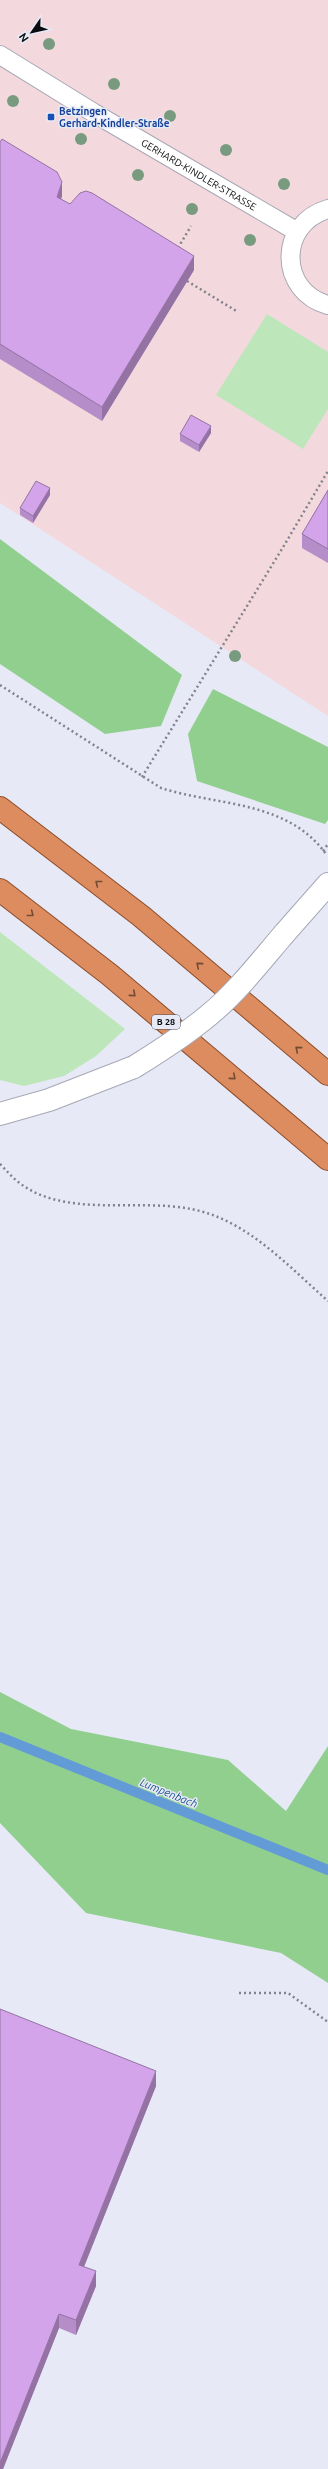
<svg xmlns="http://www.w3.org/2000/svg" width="328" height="2469" font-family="Ubuntu,sans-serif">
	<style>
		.commercial { fill: #f3d9dd }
		.green { fill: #bde6ba }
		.forest { fill: #91cf8f }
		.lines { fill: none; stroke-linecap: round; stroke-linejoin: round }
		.stream { stroke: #639bd7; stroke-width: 10 }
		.service-casing { stroke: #a6a8b4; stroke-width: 20 }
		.minor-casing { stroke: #a6a8b4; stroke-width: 24 }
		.trunk-casing { stroke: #8d4c29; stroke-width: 24 }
		.path { stroke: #81838c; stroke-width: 2.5; stroke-dasharray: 2 3; stroke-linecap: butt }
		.service { stroke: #fff; stroke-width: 18 }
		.minor { stroke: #fff; stroke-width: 22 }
		.trunk { stroke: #dc8c5f; stroke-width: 22 }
		.minor-bridge-casing { stroke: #a6a8b4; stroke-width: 24; stroke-linecap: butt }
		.minor-bridge { stroke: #fff; stroke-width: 22 }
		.tree { fill: #789b80 }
		.wall { fill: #b58dc9 }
		.shaded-wall { fill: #9473a4 }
		.building { fill: #d3a4ea; stroke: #9473a4 }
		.oneway { stroke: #734c37 }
		.transit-dot { fill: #1a4fb4; stroke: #e7eaf6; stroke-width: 1.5 }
		.labels { text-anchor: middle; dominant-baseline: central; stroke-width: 3; stroke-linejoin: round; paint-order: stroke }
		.shield { fill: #e7eaf6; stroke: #4c4e54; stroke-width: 1 }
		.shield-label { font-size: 9px; font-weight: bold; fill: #0a0b0f }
		.transit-label { font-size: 10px; font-weight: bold; fill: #164399; stroke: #e7eaf6; text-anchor: start }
		.street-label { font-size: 10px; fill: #0a0b0f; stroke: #e7eaf6 }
		.water-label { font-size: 11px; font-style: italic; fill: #1c558e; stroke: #e7eaf6 }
	</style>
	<rect width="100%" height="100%" fill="#e7eaf6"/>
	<path class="commercial" d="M0 0H328V716L0 503Z"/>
	<g class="green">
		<path d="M267 314 328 352V409L303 449 216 395Z"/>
		<path d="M0 932 125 1029 96 1056 64 1076 24 1086 0 1080Z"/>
	</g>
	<g class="forest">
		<path d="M0 539 182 675 161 726 105 734 0 664Z"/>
		<path d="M213 689 328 747V820L325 824 197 781 188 734Z"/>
		<path d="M0 1692 71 1729 228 1760 286 1811 328 1746V1983L281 1953 86 1913 0 1823Z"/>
	</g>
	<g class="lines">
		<path class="stream" d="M0 1737 328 1870"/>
		<g class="service-casing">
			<g id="service">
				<path id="s1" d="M0 55 94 113 296 231"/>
				<path d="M328 209C277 224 279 292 328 305"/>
			</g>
		</g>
		<g class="minor-casing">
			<g id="minor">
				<path d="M284 934 328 884"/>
				<path d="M0 1114 49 1100 134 1067"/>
			</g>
		</g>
		<g class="trunk-casing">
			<g id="trunk">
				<path d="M0 808 141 916 328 1074"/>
				<path d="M0 890 110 975 328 1159"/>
			</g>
		</g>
		<g class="path">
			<path d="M178 248 191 226"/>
			<path d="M187 281 238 312"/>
			<path d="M0 685 161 788C217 806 287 800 326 854"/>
			<path d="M142 777 282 549 328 471"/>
			<path d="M323 851 328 844"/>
			<path d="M0 1164C6 1170 11 1176 17 1181 63 1219 137 1198 191 1209 246 1219 288 1266 328 1301"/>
			<path d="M239 1993H288L328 2022"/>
		</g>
		<use href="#service" class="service"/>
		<use href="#minor" class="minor"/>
		<use href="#trunk" class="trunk"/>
		<g class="minor-bridge-casing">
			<path id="minor-bridge" d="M134 1067C160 1051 185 1035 209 1015 237 992 260 962 284 934"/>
		</g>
		<use href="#minor-bridge" class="minor-bridge"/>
	</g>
	<g class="tree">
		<circle cx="49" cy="44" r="6"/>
		<circle cx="114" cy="84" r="6"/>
		<circle cx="13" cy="101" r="6"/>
		<circle cx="170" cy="116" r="6"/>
		<circle cx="81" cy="139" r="6"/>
		<circle cx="226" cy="150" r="6"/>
		<circle cx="138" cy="175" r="6"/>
		<circle cx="284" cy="184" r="6"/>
		<circle cx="192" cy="209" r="6"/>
		<circle cx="250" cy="240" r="6"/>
		<circle cx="235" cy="656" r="6"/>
	</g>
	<g class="wall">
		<path d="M0 142 62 196 61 199 194 270 102 421 0 359Z"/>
		<path d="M211 433 199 452 180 441V434Z"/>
		<path d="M328 490V563L302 548V534Z"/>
		<path d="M50 495 33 523 20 515V508Z"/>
		<path d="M0 2009 156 2086 84 2267 96 2286 76 2335 59 2328 3 2469H0Z"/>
	</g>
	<g class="shaded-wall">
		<path d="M62 182V196L57 212V197Z"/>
		<path d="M194 256V270L102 421V407Z"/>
		<path d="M211 426V433L199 452V445Z"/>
		<path d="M50 488V495L33 523V516Z"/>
		<path d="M156 2071V2086L79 2279V2265Z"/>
		<path d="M96 2271V2286L76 2335V2320Z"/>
		<path d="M59 2314V2328L3 2469H0V2463Z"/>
	</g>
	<g class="building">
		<path d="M2 139 57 172 62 182 57 197 70 204 80 193 86 191 92 193 194 256 102 407 0 344V142Z"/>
		<path d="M191 415 211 426 199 445 180 434Z"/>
		<path d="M36 481 50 488 33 516 20 508Z"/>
		<path d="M328 490V549L302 534Z"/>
		<path d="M0 2009 156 2071 79 2265 96 2271 76 2320 59 2314 0 2463Z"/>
	</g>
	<defs><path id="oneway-chevron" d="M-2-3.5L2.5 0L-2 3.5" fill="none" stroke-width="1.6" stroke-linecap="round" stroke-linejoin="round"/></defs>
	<g class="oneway">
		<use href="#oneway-chevron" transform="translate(98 883) rotate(-142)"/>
		<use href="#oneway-chevron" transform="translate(31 914) rotate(38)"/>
		<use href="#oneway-chevron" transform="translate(199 965) rotate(-140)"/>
		<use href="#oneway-chevron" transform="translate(133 994) rotate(40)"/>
		<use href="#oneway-chevron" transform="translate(298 1049) rotate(-140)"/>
		<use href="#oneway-chevron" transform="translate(233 1077) rotate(41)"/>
	</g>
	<rect class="transit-dot" x="47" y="113" width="8" height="8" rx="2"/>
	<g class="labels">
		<rect class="shield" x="152" y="1015" width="28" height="14" rx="3"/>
		<g class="shield-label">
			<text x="166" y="1022">B 28</text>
		</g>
		<g class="transit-label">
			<text x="59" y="111">Betzingen<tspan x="59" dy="12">Gerhard-Kindler-Straße</tspan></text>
		</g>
		<g class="street-label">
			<text stroke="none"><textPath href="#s1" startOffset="232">GERHARD-KINDLER-STRASSE</textPath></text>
		</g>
		<g class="water-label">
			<text transform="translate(169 1793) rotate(22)">Lumpenbach</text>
		</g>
	</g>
	<g transform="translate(32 32) rotate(236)" stroke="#e7eaf6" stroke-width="3" paint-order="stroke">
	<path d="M0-3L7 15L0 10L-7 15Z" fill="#0a0b0f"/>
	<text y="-6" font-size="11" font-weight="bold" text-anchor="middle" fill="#0a0b0f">N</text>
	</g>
</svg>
